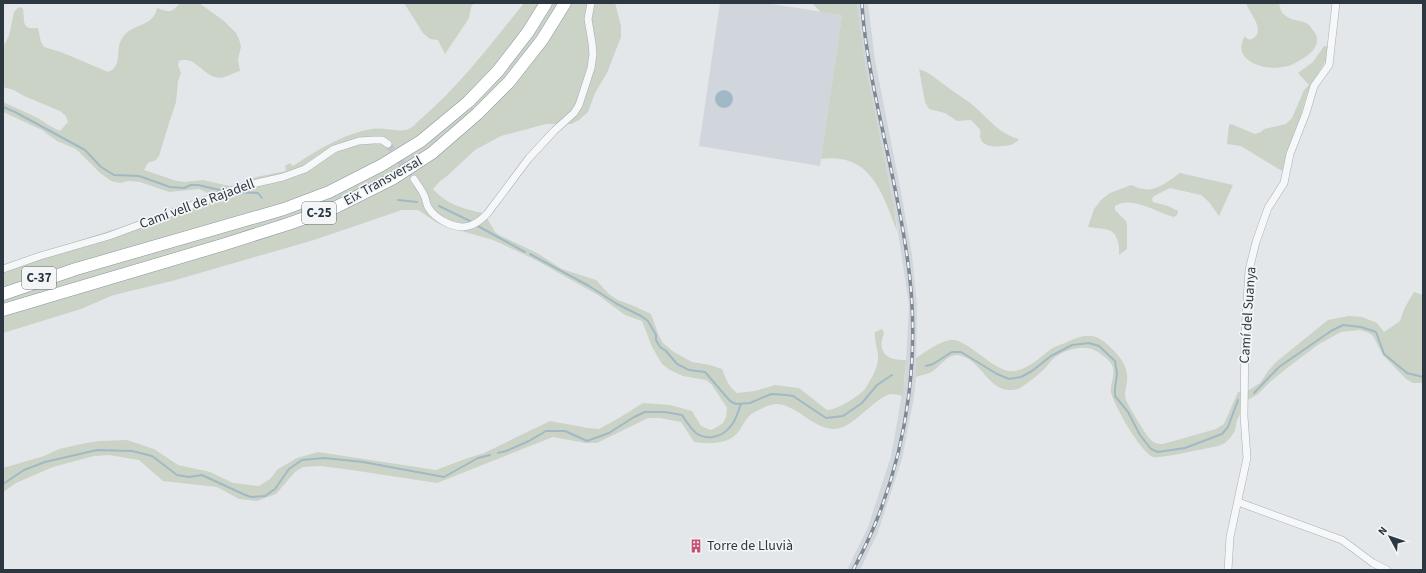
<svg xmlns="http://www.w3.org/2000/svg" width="1426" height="573" font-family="'Source Sans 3',sans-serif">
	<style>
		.built { fill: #d1d6dc }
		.green { fill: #cad3c5 }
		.water { fill: #a1b9c7 }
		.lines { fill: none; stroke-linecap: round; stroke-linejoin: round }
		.stream { stroke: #a1b9c7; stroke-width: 2 }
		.minor-tunnel { stroke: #bec4c8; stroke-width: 7; stroke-dasharray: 7 3.5; stroke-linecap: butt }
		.minor-casing { stroke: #a8afb4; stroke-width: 8 }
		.motorway-casing { stroke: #8b96a0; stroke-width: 13 }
		.minor { stroke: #f5f7f9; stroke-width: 7 }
		.motorway { stroke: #fff; stroke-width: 12 }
		.rail-casing { stroke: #7e8892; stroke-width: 3.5 }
		.rail { stroke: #f3f5f7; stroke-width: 2; stroke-dasharray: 6; stroke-linecap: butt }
		.labels { text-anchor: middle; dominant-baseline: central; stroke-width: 3.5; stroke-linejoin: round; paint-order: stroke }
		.shield { fill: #f3f5f7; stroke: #687078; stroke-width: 1 }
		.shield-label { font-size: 13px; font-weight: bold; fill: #2c3741 }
		.street-label { font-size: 14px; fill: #2c3741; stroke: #f3f5f7 }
		.poi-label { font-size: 14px; fill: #2c3741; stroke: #f3f5f7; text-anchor: start }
	</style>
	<rect width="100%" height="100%" fill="#e3e7ea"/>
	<g class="built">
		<path d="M720 3H765L842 15 820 166 699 146Z"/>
		<path d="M857 3H868L875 60 903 203 912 255 917 305 916 377 914 397 902 459 878 532 860 570H847L868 527 891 456 905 378 909 305 894 206 865 63Z"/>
	</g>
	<g class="green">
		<path d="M180 3H199L224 21 236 33 239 39 241 47 238 59 240 71C232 73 223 80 215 77 202 74 194 55 179 61L178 65 181 73 178 81 176 102 170 120 159 156 156 160 148 163 144 170 177 181 185 182 203 180 234 187 256 177 286 171 285 166 290 163 293 166C318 150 342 134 372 129 382 127 398 132 406 130 412 129 418 121 423 117 461 84 492 43 524 3H615L621 26V37L607 73 595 93 588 112 579 120 571 124H546L501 136 475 150 447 176 439 182 433 189C446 204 465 210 484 213L495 232 499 235 537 253 562 269 596 280 609 294 618 300 634 306 651 314 659 336 663 343 674 352 692 362 710 365 722 369C726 379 728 386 737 393L755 391 775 385 799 388 827 410C837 410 859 396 865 389 870 381 877 369 878 360 879 351 874 342 875 332L882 329 884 333C876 353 888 361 906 360L903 396C899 395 895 394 891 394 878 396 859 420 843 427 818 437 799 404 776 404 772 404 768 406 765 407 759 410 753 412 749 416 745 420 742 427 739 431 729 445 710 444 694 442L681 422 660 418H648L597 443H585L553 437 437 483 345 469 320 466 303 467 295 472 276 494 257 501 239 499 217 487 163 481 139 460 109 455 94 456 53 467 16 483 3 492V468L44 456 59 449 81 444 99 441 127 440 154 449 178 465 210 472 233 483 259 486 270 479 278 469 297 458 318 452 436 470 465 459 484 453 550 421 588 428 599 429 619 418 643 403 670 405 692 411 701 426 711 430 717 427 723 423 726 417 727 408 712 385 706 380 683 376 670 370 662 364 652 347 642 321 625 315 598 295 532 258 493 240 458 230 436 222 418 210H402L314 240 172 281 126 292 111 296 81 309 3 333V265L134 223 210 195 204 191 199 189 169 192 140 182 129 181 120 183 111 181 99 172 76 149 57 141 42 130 3 112V102L38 118 50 126 60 131 68 122 66 116 60 111 24 96 14 90 3 87V47L9 36 14 12 18 8 21 7 23 9C25 22 21 30 38 28L41 42 44 47 61 52 108 72C124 66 114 48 123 37 134 22 153 28 157 8 169 12 171 14 180 3Z"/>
		<path d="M404 3H474L471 7 469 18 445 54 438 40 430 39 423 33Z"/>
		<path d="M812 3H857L865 63 894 206 897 231C882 193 871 152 821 159L842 15 821 12Z"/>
		<path d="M1246 3H1279C1280 8 1281 13 1286 16 1294 23 1306 18 1312 29 1315 32 1317 36 1317 40 1317 48 1311 53 1305 57 1298 62 1291 66 1283 67 1264 71 1230 60 1245 36L1247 39C1251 40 1253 39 1256 36 1263 26 1249 13 1246 3Z"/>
		<path d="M1324 46H1329L1326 60 1307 94 1298 125 1282 171 1241 146 1227 144 1229 125 1231 124 1255 134 1261 132 1264 129 1286 124 1292 118 1304 90 1309 85 1298 73 1313 62Z"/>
		<path d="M919 69C931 73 940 82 950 89 958 95 967 100 975 107 988 119 1001 135 1019 139 1014 145 1010 145 1002 146 993 147 983 147 980 137 980 135 981 132 980 130 978 127 974 123 971 120L957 121 945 113 929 109 925 102Z"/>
		<path d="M1180 173 1233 185 1219 216 1209 202 1201 195 1170 188 1154 196 1152 199 1153 202 1168 206 1178 211 1177 215 1174 217C1158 213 1131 195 1115 206V210L1126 221 1127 224V249L1119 255C1120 248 1118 235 1111 231 1104 228 1095 228 1088 227L1094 209 1101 200 1110 193 1131 185C1135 186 1139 189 1143 189 1156 192 1170 180 1180 173Z"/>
		<path d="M1414 292 1423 295V383H1413L1406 379 1383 355 1373 336 1369 333 1360 330 1341 332 1319 344 1287 368 1270 382 1258 394 1248 400 1237 420 1235 431 1230 438 1225 443 1218 446C1207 448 1160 459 1153 457 1141 453 1113 404 1111 392 1110 384 1115 376 1113 368 1112 361 1100 353 1094 350 1082 344 1061 351 1052 360 1050 362 1048 365 1046 367 1042 372 1023 387 1018 389 989 397 983 359 958 355 948 354 940 366 933 371 929 374 921 375 916 377V358C925 352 940 341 951 340 968 338 996 375 1015 371 1030 368 1039 358 1051 349 1056 346 1060 345 1065 343 1083 335 1093 331 1109 346 1120 356 1129 367 1127 382 1126 388 1124 394 1126 400 1128 405 1146 435 1150 439 1154 443 1157 444 1163 444L1216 429 1224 424 1238 392 1249 390 1260 383 1268 371 1276 362 1328 320 1349 316 1362 317 1377 323 1384 332 1400 321 1404 309Z"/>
	</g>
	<circle class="water" cx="724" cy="99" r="9"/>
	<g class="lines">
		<g class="stream">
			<path d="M3 107 15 112 85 150 101 167 114 175 139 176 170 187 184 188 191 185H198L224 191"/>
			<path d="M236 192 258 193 262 198"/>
			<path d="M398 200 417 202"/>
			<path d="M439 206 472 222"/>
			<path d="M476 225 525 252"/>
			<path d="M530 254 589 286 617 304 641 316 648 321 656 335V340L660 347 666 351 677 364 689 370 705 372 730 401 736 404 750 403 771 394 786 395 793 396 826 418 843 416 862 403 877 385 892 375"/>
			<path d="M926 366 933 364 952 352H961L997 374 1009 379 1021 377 1032 371 1051 356 1072 345 1089 343 1099 346 1115 361 1117 374 1115 388V396L1128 412 1140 435 1151 449 1158 452 1185 448 1222 434 1228 427 1238 400"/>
			<path d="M1254 393 1279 367 1331 331 1343 325 1361 327 1376 332 1384 354 1407 373 1423 377"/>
			<path d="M498 453 506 451 529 441 546 431H565L587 441 609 433 634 417 645 412H665L682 415C686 421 690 428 696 433 707 441 722 437 730 427 736 421 738 411 741 404"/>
			<path d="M3 484 24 470 45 462 97 450 132 451 152 456 177 475 189 477 202 475 243 494 251 497 265 496 275 489 289 469 302 460 324 458 363 462 444 477 478 458 490 455"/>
		</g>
		<path class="minor-tunnel" d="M388 144 414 179"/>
		<g class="minor-casing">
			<g id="minor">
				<path d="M414 179C417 184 421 189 424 195 426 199 426 203 428 207 435 219 455 230 469 226 476 224 482 219 487 214L529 158 554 131 574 113 579 105 591 68 593 54 592 43 588 19 591 3"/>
				<path d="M3 269 40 256 109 236 244 186 283 177 305 169 334 149 359 141 374 140H382L388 144"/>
				<path d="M1238 502 1342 540 1373 563 1387 570"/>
				<path d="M1228 570 1230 537 1247 458 1244 416 1245 332 1249 270 1256 242 1268 208 1284 183 1290 154 1306 113 1314 86 1329 65 1336 3"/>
			</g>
		</g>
		<g class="motorway-casing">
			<g id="motorway">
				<path d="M3 294 76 269 284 209 329 192 382 165 421 141 468 102 498 71 528 32 546 3"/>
				<path d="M3 310 222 245 288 224 336 207 392 179 432 153 477 114 509 82 542 40 565 3"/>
			</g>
		</g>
		<use href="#minor" class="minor"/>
		<use href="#motorway" class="motorway"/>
		<g class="rail-casing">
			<path id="rail" d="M853 570C860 557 867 543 873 529 909 444 921 348 907 256 899 198 884 141 873 84 868 57 863 30 862 3"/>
		</g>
		<use href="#rail" class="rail"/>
	</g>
	<defs>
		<g id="building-bare" transform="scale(1.08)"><path d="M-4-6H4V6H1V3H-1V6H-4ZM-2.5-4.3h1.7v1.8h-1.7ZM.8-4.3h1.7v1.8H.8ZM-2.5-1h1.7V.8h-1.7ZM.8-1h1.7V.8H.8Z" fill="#c55273" stroke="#f3f5f7" stroke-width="2.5" paint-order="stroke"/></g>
	</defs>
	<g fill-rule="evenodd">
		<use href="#building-bare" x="696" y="546"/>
	</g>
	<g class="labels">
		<g class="shield">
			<rect x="302" y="202" width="34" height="22" rx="3"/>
			<rect x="22" y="267" width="34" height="22" rx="3"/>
		</g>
		<g class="shield-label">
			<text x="319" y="213">C-25</text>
			<text x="39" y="278">C-37</text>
		</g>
		<g class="street-label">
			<text transform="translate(383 181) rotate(-29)">Eix Transversal</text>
			<text transform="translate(197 204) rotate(-20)">Camí vell de Rajadell</text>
			<text transform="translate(1248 315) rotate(-86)">Camí del Suanya</text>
		</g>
		<g class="poi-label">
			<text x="707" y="546">Torre de Lluvià</text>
		</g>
	</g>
	<rect width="1426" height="573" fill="none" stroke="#2c3741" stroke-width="8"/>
	<g transform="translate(1390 537) rotate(310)" stroke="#f3f5f7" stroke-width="3" paint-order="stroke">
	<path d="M0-3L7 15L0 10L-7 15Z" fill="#2c3741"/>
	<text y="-6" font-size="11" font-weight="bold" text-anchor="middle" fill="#2c3741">N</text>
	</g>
</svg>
